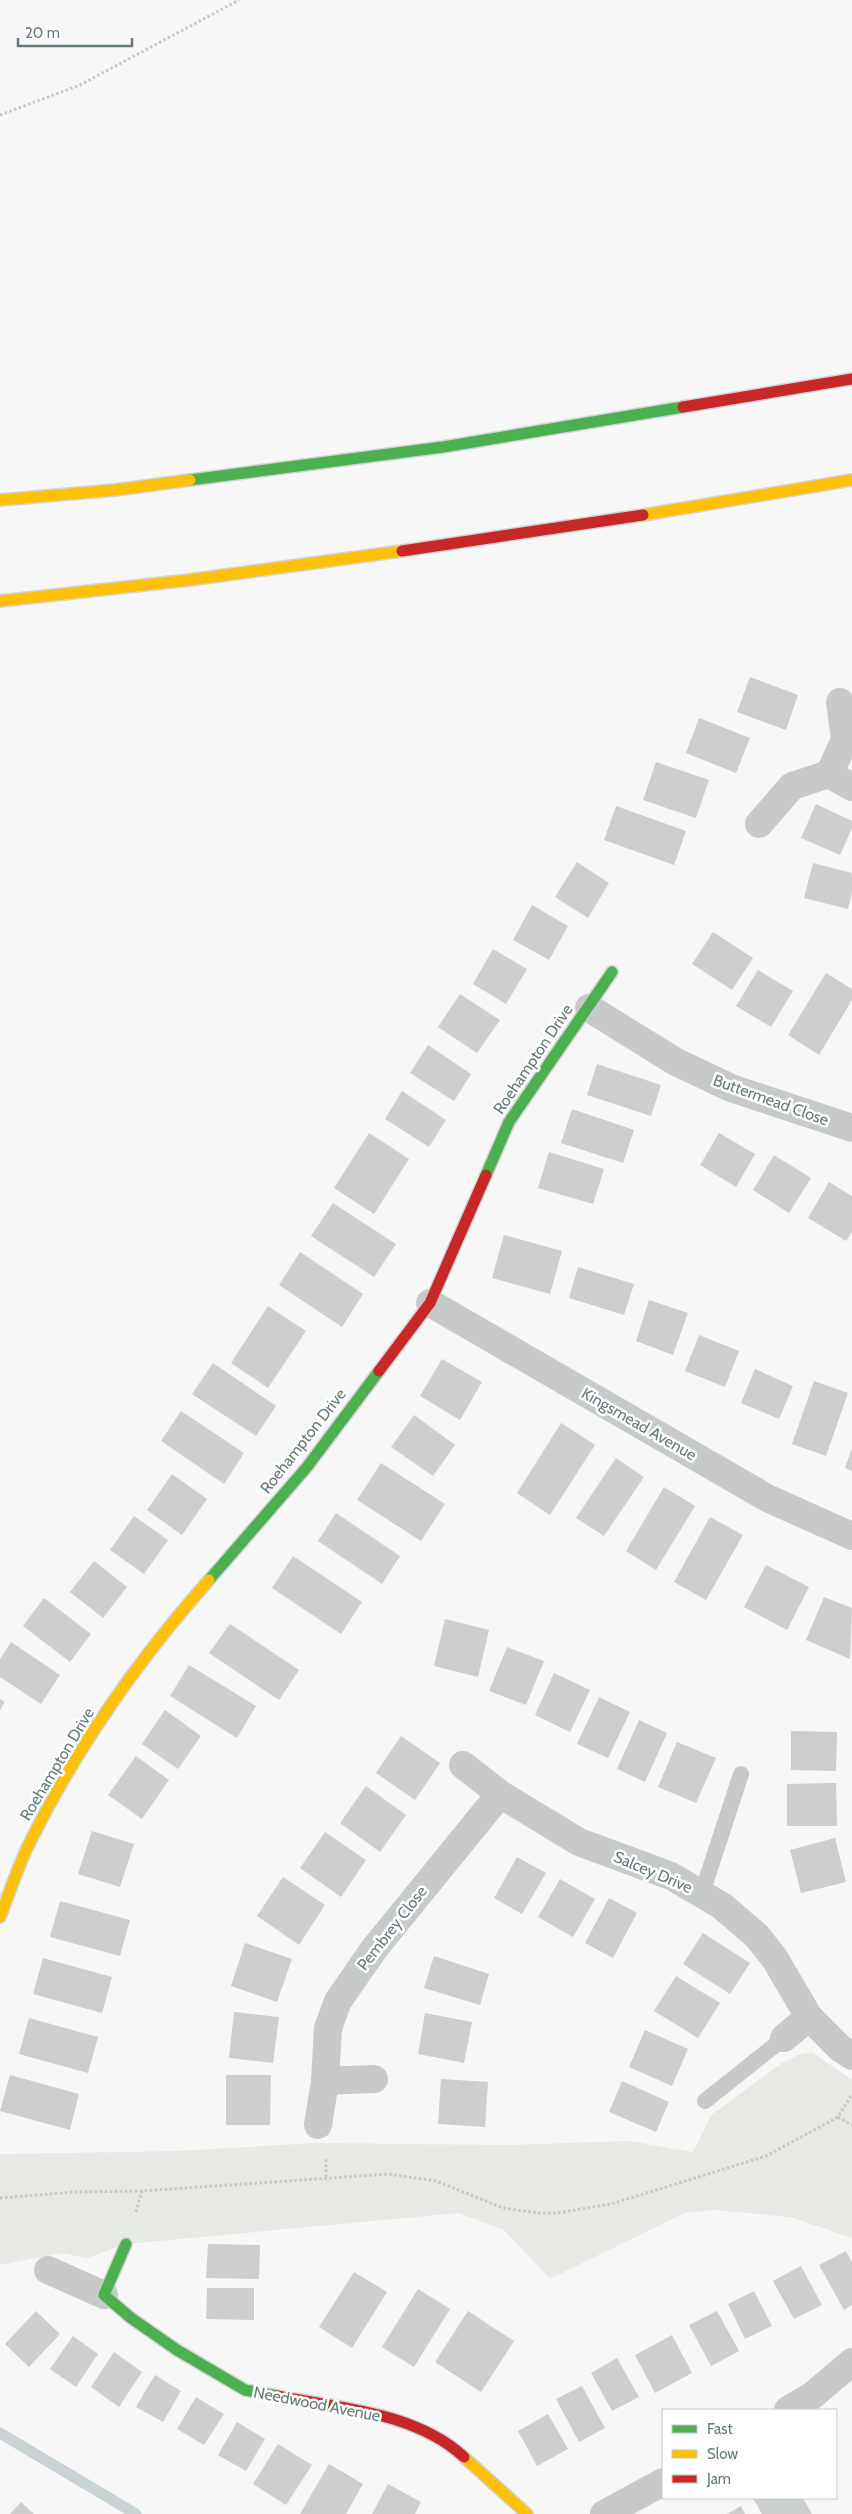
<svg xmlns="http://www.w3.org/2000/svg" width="852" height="2514" font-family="Cabin,sans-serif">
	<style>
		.green { fill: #e7e9e4 }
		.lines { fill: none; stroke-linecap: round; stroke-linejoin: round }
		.stream { stroke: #c9d3d3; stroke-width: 11 }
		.building { fill: #cccecf }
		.fast-casing { stroke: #d2d3d4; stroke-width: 14 }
		.slow-casing { stroke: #d2d3d4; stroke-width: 14 }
		.jam-casing { stroke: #d2d3d4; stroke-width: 14 }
		.path { stroke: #c6c7c8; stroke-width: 3; stroke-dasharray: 2.5 2.5; stroke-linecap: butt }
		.lane { stroke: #c8caca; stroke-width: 16 }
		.street { stroke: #c8caca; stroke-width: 28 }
		.fast { stroke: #4caf50; stroke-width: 11 }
		.slow { stroke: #ffc107; stroke-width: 11 }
		.jam { stroke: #c62828; stroke-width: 11 }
		.labels { text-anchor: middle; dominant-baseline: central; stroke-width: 5; stroke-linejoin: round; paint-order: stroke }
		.street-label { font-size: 16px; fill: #667a7e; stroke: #fff }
	</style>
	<rect width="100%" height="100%" fill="#f7f7f7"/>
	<path class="green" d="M812 2052 852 2080V2238L790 2217 714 2210 684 2213 550 2279 504 2230 459 2213 126 2244 87 2258 62 2253 0 2265V2154L180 2151 313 2143 513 2145 629 2141 693 2152 711 2115 782 2063 798 2055Z"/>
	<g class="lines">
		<path class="stream" d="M0 2433 136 2514"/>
	</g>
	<g class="building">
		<path d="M750 677 798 695 786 730 737 712Z"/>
		<path d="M699 718 750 738 736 773 686 753Z"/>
		<path d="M656 762 709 780 696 818 643 800Z"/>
		<path d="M816 804 852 821V828L840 855 801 838Z"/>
		<path d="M616 806 686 831 674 865 604 840Z"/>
		<path d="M577 862 609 883 588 918 555 897Z"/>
		<path d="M813 863 852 873V892L848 909 804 898Z"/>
		<path d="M532 905 568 926 549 960 513 940Z"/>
		<path d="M713 932 753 958 732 990 692 964Z"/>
		<path d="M493 949 527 969 506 1004 473 984Z"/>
		<path d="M758 970 793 991 771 1027 736 1006Z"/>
		<path d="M826 973 852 989V1000L819 1055 788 1035Z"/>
		<path d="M460 994 500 1020 477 1053 438 1027Z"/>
		<path d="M428 1045 471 1074 454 1101 410 1073Z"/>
		<path d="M597 1064 661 1085 651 1116 587 1095Z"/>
		<path d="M402 1091 446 1120 429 1147 385 1119Z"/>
		<path d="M572 1109 634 1130 623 1163 561 1143Z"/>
		<path d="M369 1133 409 1159 374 1214 334 1188Z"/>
		<path d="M719 1133 755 1154 736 1187 700 1165Z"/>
		<path d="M549 1152 604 1169 593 1204 538 1188Z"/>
		<path d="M774 1155 811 1178 789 1213 753 1190Z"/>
		<path d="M829 1182 852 1196V1232L846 1241 808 1218Z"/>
		<path d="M333 1203 396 1244 374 1277 311 1236Z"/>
		<path d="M504 1235 562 1251 550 1294 492 1278Z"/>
		<path d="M300 1252 363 1294 342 1327 279 1285Z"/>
		<path d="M578 1267 634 1284 624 1315 569 1298Z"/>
		<path d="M649 1300 688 1313 673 1355 636 1341Z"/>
		<path d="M268 1306 306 1331 268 1388 231 1363Z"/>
		<path d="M699 1335 739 1351 725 1387 685 1371Z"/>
		<path d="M442 1359 482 1382 460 1420 420 1396Z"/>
		<path d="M213 1363 276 1406 256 1436 192 1394Z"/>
		<path d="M755 1369 793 1386 779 1419 741 1403Z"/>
		<path d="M814 1381 848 1393 826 1456 792 1444Z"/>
		<path d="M181 1411 244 1453 224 1484 161 1441Z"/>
		<path d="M414 1415 455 1445 433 1476 391 1447Z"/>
		<path d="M561 1423 595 1445 550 1515 517 1493Z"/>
		<path d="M852 1448V1471L845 1468Z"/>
		<path d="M616 1458 644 1477 604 1536 576 1518Z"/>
		<path d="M381 1463 445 1504 421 1541 357 1500Z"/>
		<path d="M172 1474 207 1499 182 1535 147 1510Z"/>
		<path d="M664 1487 695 1506 656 1570 626 1551Z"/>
		<path d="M336 1513 400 1556 382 1584 318 1541Z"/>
		<path d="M134 1516 168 1540 144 1574 110 1550Z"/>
		<path d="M710 1517 743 1535 706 1600 674 1582Z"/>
		<path d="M293 1556 362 1602 341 1634 272 1588Z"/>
		<path d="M94 1561 127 1587 103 1618 70 1592Z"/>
		<path d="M766 1565 809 1587 787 1630 744 1607Z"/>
		<path d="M824 1597 852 1608 850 1659 806 1640Z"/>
		<path d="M44 1598 91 1634 70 1662 23 1626Z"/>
		<path d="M445 1619 489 1630 478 1677 434 1666Z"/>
		<path d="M230 1624 299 1670 279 1700 209 1653Z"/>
		<path d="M11 1642 60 1675 41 1704 0 1677V1659Z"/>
		<path d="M507 1647 544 1661 526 1705 489 1691Z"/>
		<path d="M189 1665 256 1706 237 1738 170 1696Z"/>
		<path d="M554 1673 590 1690 570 1732 535 1715Z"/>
		<path d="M599 1697 630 1712 608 1758 577 1744Z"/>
		<path d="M0 1699 5 1702 0 1710Z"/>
		<path d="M165 1710 201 1736 178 1769 142 1744Z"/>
		<path d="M639 1720 667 1733 645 1782 617 1769Z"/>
		<path d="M791 1731 837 1732 836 1771 791 1770Z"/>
		<path d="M401 1736 440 1763 415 1800 376 1773Z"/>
		<path d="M677 1742 716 1758 696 1803 658 1787Z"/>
		<path d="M136 1756 169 1780 142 1819 108 1795Z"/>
		<path d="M836 1783 837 1826H787V1784Z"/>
		<path d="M366 1786 406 1815 380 1852 340 1823Z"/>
		<path d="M92 1831 134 1844 120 1887 78 1874Z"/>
		<path d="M325 1832 366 1860 341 1897 300 1868Z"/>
		<path d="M835 1838 846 1882 801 1893 790 1850Z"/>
		<path d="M517 1857 546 1873 522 1914 494 1898Z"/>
		<path d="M283 1877 325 1905 299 1945 257 1916Z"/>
		<path d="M560 1879 595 1899 573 1937 538 1917Z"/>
		<path d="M609 1898 637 1913 613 1958 585 1943Z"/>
		<path d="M60 1901 130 1920 120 1956 50 1937Z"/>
		<path d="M703 1933 750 1963 730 1994 683 1964Z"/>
		<path d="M245 1943 292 1959 277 2002 231 1986Z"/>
		<path d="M434 1956 489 1974 480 2005 424 1988Z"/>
		<path d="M43 1958 112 1977 102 2013 33 1994Z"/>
		<path d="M676 1976 720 2003 698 2038 654 2011Z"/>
		<path d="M234 2012 279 2017 273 2063 229 2058Z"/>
		<path d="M425 2013 472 2022 464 2063 418 2054Z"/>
		<path d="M29 2018 98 2037 88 2073 19 2054Z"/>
		<path d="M645 2030 688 2049 672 2086 629 2067Z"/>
		<path d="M10 2075 79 2094 70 2130 0 2111Z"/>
		<path d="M226 2075H271L270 2125H226Z"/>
		<path d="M441 2079 488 2082 485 2127 438 2124Z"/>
		<path d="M622 2081 669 2102 656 2132 609 2112Z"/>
		<path d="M208 2244 260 2245 259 2279 206 2278Z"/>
		<path d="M846 2251 852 2262V2305L844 2310 819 2265Z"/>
		<path d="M801 2266 822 2305 794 2319 773 2281Z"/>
		<path d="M354 2272 387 2292 352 2348 319 2327Z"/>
		<path d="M207 2288H254V2320L206 2319Z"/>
		<path d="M418 2289 450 2309 414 2367 382 2347Z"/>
		<path d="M754 2291 772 2326 745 2339 728 2304Z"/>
		<path d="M36 2311 60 2334 29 2367 5 2344Z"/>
		<path d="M468 2311 514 2341 481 2392 435 2362Z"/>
		<path d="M717 2311 739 2351 711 2366 689 2325Z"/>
		<path d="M672 2335 692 2373 655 2393 635 2355Z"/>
		<path d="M73 2336 98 2354 76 2387 50 2369Z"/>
		<path d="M114 2352 142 2372 119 2407 91 2387Z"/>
		<path d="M617 2358 639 2397 612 2411 591 2373Z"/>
		<path d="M155 2375 181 2391 163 2422 136 2407Z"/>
		<path d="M582 2386 605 2428 579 2442 556 2399Z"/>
		<path d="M196 2397 224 2414 204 2445 177 2429Z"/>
		<path d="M548 2414 568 2449 537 2466 518 2431Z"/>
		<path d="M237 2422 265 2439 246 2471 218 2455Z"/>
		<path d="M278 2444 312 2465 286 2505 253 2484Z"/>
		<path d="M329 2464 363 2484 346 2514H300Z"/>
		<path d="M388 2484 421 2502 415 2514H372Z"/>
		<path d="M753 2498H803L812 2514H762Z"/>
		<path d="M21 2502 34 2514H10Z"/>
		<path d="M741 2506 745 2514H727Z"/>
	</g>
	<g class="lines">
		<g class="fast-casing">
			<g id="fast">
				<path d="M190 480 443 447 683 407"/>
				<path d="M486 1175 509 1122 612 972"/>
				<path d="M209 1580 307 1467 379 1371"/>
				<path d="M126 2244 104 2295 131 2318 177 2350 245 2390 277 2396"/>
			</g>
		</g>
		<g class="slow-casing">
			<g id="slow">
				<path d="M0 500 115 490 190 480"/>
				<path d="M643 515 852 480"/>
				<path d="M0 601 189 580 402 551"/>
				<path d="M0 1917C9 1894 17 1869 28 1846 75 1750 138 1660 209 1580"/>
				<path d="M464 2457 527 2514"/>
			</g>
		</g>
		<g class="jam-casing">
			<g id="jam">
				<path d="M683 407 852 379"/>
				<path d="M402 551 643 515"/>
				<path d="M379 1371 430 1303 486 1175"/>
				<path d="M277 2396C339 2408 415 2412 464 2457"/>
			</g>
		</g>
		<g class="path">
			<path d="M0 115 80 85 239 0"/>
			<path d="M838 2117 852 2125"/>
			<path d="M326 2177V2158"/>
			<path d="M0 2198 74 2192 142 2191 389 2174 436 2181 503 2208 538 2213H557L611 2204 766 2156 838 2117 852 2094"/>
			<path d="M136 2212 142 2191"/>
		</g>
		<g class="lane">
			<path d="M702 1893 741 1774"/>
			<path d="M705 2101 784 2038"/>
		</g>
		<g class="street">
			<path d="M829 774 845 740 840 702"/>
			<path d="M759 824 792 786 829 774 852 787"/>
			<path d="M589 1008 676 1062 731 1088 852 1128"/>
			<path d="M430 1303 767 1498 852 1536"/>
			<path d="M463 1765 500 1794 579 1842 671 1876 722 1906 757 1936 775 1959 809 2017 840 2048 852 2056"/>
			<path d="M784 2038 809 2017"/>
			<path d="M325 2081 374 2079"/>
			<path d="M318 2125 325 2081 328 2028 338 2001 374 1949 500 1794"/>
			<path d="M48 2270 104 2295"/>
			<path d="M788 2410 813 2395 852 2362"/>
			<path d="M604 2514 663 2482"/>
		</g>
		<use href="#fast" class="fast"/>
		<use href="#slow" class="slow"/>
		<use href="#jam" class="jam"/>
	</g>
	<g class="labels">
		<g class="street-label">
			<text transform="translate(533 1059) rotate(-56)">Roehampton Drive</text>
			<text transform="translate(771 1100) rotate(20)">Buttermead Close</text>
			<text transform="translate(639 1424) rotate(30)">Kingsmead Avenue</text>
			<text transform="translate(303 1441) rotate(-52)">Roehampton Drive</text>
			<text transform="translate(57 1764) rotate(-59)">Roehampton Drive</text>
			<text transform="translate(653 1872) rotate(23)">Salcey Drive</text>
			<text transform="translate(392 1928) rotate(-52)">Pembrey Close</text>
			<text transform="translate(317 2404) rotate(11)">Needwood Avenue</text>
		</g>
	</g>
	<rect x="662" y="2409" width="175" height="90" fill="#ffffff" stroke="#c2cacb"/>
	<rect x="672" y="2425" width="25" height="8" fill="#4caf50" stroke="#c2cacb"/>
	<text x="707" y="2434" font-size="15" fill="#667a7e">Fast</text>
	<rect x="672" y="2450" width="25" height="8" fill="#ffc107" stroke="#c2cacb"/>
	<text x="707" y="2459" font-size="15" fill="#667a7e">Slow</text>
	<rect x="672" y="2475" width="25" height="8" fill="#c62828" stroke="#c2cacb"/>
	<text x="707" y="2484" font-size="15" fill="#667a7e">Jam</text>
	<path d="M18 38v8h114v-8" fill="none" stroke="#667a7e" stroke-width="2.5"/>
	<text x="25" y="38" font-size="15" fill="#667a7e" stroke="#ffffff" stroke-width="4" paint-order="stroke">20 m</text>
</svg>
